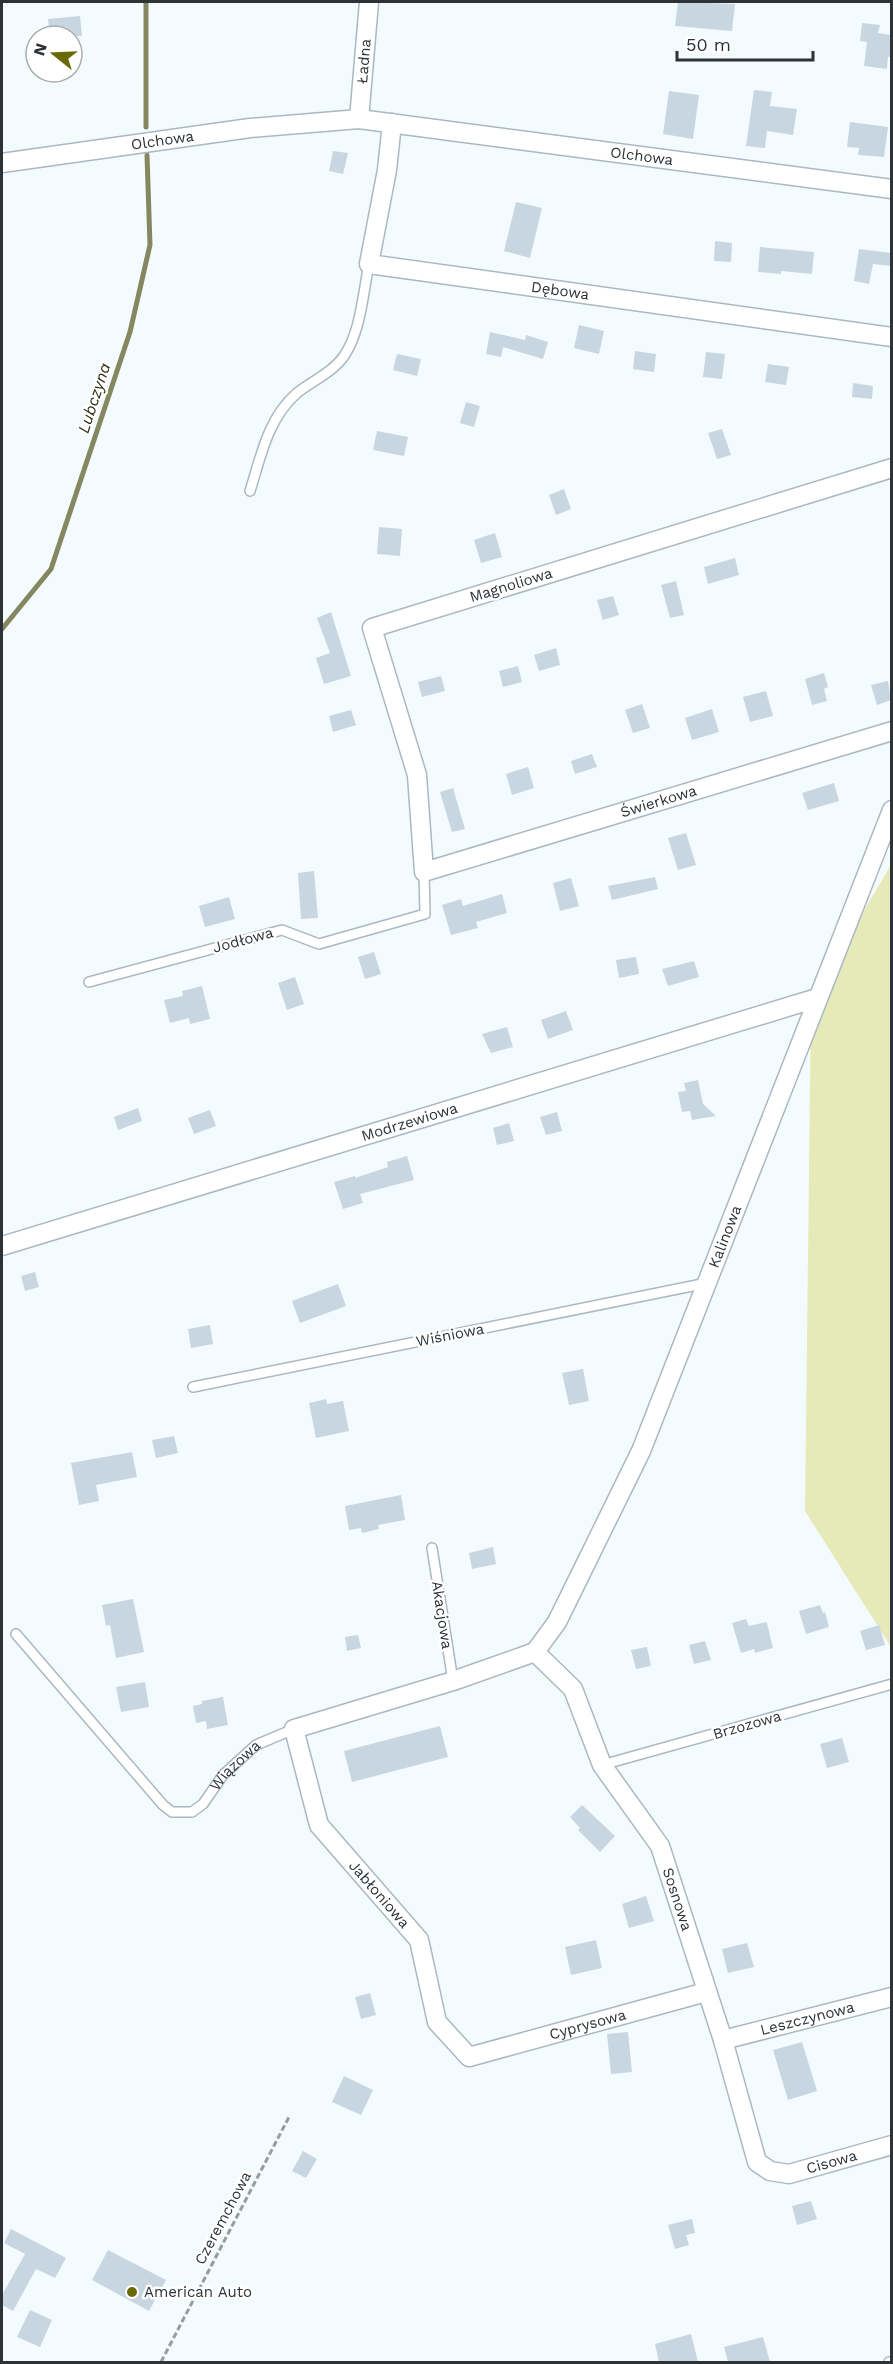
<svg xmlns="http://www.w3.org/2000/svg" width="893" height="2364" font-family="'Work Sans',sans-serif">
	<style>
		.green { fill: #e6eab8 }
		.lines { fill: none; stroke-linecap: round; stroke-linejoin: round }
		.stream { stroke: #84875f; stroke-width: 5 }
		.building { fill: #c8d6e1 }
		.lane-casing { stroke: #aab8c3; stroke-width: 12 }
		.street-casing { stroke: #aab8c3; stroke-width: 21 }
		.path { stroke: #969da1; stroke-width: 3; stroke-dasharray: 6 3; stroke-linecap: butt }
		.lane { stroke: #fff; stroke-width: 9 }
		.street { stroke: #fff; stroke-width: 18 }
		.poi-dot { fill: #686907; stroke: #fff; stroke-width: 2 }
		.labels { text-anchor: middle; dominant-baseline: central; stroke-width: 5; stroke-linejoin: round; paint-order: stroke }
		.street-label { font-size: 15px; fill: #2c3236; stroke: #fff }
		.poi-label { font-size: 15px; fill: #2c3236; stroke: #fff; text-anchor: start }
		.water-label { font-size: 16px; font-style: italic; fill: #2a2b10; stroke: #fff }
	</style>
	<rect width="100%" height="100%" fill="#f4fbff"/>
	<path class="green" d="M891 865V1647L805 1511 811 999Z"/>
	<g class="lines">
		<g class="stream">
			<path d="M146 127V2"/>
			<path d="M2 629 51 569 130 332 150 245 147 155"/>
		</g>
	</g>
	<g class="building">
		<path d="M678 2 735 4 732 31 675 26Z"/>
		<path d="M80 16 82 36H50L48 19Z"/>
		<path d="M862 23 880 25 878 33 891 35V57H888L887 69 864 66 867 42 860 41Z"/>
		<path d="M754 90 772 92 770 106 797 109 793 135 767 131 765 148 746 146Z"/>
		<path d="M669 91 699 95 693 139 663 134Z"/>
		<path d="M850 122 888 127 884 157 858 155 859 148 847 147Z"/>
		<path d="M333 151 348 153 343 174 329 171Z"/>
		<path d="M516 202 542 208 530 258 504 251Z"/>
		<path d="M715 241 732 243 731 262 714 261Z"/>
		<path d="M760 247 814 252 812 274 781 271V274L758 272Z"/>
		<path d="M859 249 891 253V266L873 264 869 284 854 281Z"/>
		<path d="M579 325 604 331 599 354 574 348Z"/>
		<path d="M490 332 525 340 526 335 548 342 543 359 503 347 501 357 486 354Z"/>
		<path d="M635 351 656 354 654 372 633 369Z"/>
		<path d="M706 352 725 354 722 379 703 377Z"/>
		<path d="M397 354 421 359 417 376 393 370Z"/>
		<path d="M768 364 789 367 786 385 765 382Z"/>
		<path d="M853 383 873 386 872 399 852 397Z"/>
		<path d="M466 402 480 406 474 427 460 423Z"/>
		<path d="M722 429 731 455 717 459 708 433Z"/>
		<path d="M377 431 408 437 404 456 373 450Z"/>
		<path d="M564 489 571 509 556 515 549 495Z"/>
		<path d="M379 527 402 529 400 556 377 554Z"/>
		<path d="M495 533 502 557 481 563 474 540Z"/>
		<path d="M735 558 739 575 708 584 704 567Z"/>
		<path d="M676 581 684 615 670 618 661 585Z"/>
		<path d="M613 596 619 615 603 620 597 600Z"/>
		<path d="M331 612 351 676 324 684 316 658 330 653 317 618Z"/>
		<path d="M556 648 560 665 539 671 534 655Z"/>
		<path d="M518 666 522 682 503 687 499 671Z"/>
		<path d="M824 673 828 687 824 689 827 701 812 705 805 679Z"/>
		<path d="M441 676 445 691 422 697 418 682Z"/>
		<path d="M888 681 891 700 877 705 871 685Z"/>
		<path d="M766 691 773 716 750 722 743 697Z"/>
		<path d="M642 704 650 728 633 733 625 710Z"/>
		<path d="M712 709 719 732 692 740 685 718Z"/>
		<path d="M351 710 356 725 333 732 329 716Z"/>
		<path d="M592 754 597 767 575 774 571 761Z"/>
		<path d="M528 767 534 788 512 795 506 774Z"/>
		<path d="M834 783 839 801 808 810 802 793Z"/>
		<path d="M453 788 465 829 452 832 440 792Z"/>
		<path d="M686 833 696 865 678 870 668 838Z"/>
		<path d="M314 871 318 918 301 919 298 873Z"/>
		<path d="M655 877 658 889 612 900 608 886Z"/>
		<path d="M571 878 579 906 560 911 553 883Z"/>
		<path d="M502 894 507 913 476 922 478 928 451 935 442 905 461 899 463 906Z"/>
		<path d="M229 897 235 919 205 927 199 906Z"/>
		<path d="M374 952 381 974 365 979 358 957Z"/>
		<path d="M636 957 639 974 619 978 616 960Z"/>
		<path d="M694 961 699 977 668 986 662 969Z"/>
		<path d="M295 977 304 1004 287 1010 278 983Z"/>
		<path d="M202 986 210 1019 190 1024 189 1018 170 1023 164 1000 183 996 182 991Z"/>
		<path d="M566 1011 573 1030 548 1039 541 1020Z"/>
		<path d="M507 1027 513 1047 491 1053 482 1034Z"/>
		<path d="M698 1080 703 1104 716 1116 692 1120 690 1111 682 1112 678 1092 686 1091 684 1083Z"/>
		<path d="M138 1108 142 1121 118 1130 114 1117Z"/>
		<path d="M210 1110 216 1126 194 1134 188 1118Z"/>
		<path d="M557 1112 562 1131 546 1135 540 1117Z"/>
		<path d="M509 1123 514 1141 497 1145 493 1128Z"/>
		<path d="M407 1156 414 1180 360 1194 363 1203 343 1209 334 1182 355 1176V1178L388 1167 387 1162Z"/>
		<path d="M35 1272 39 1287 25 1291 21 1276Z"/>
		<path d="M338 1284 346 1306 300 1323 292 1301Z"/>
		<path d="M210 1325 213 1344 191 1348 188 1329Z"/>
		<path d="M583 1369 589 1401 569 1405 562 1373Z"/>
		<path d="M326 1399 327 1404 343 1401 349 1431 316 1438 309 1403Z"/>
		<path d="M174 1436 178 1453 156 1458 152 1440Z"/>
		<path d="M132 1452 137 1477 96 1485 99 1501 79 1505 71 1463Z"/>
		<path d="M401 1495 405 1520 378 1525 379 1529 362 1533 361 1528 349 1530 345 1506Z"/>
		<path d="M493 1547 496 1564 472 1569 469 1553Z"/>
		<path d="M133 1599 144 1652 116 1658 110 1625 106 1626 102 1605Z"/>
		<path d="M820 1605 823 1613 825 1612 829 1627 806 1634 799 1611Z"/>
		<path d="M746 1619 749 1626 766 1622 767 1623 773 1648 755 1653 754 1649 741 1653 732 1623Z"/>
		<path d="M879 1625 885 1645 866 1650 860 1631Z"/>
		<path d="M358 1635 361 1648 347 1651 345 1637Z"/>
		<path d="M705 1641 711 1660 694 1664 689 1645Z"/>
		<path d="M647 1647 651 1666 636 1669 631 1650Z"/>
		<path d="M145 1682 149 1707 121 1712 116 1687Z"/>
		<path d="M223 1697 228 1725 207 1729 206 1721 196 1723 193 1706 202 1704V1701Z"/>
		<path d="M440 1726 448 1757 352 1782 344 1751Z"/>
		<path d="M842 1738 849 1762 827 1768 820 1744Z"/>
		<path d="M582 1805 615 1836 600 1852 578 1830 580 1828 570 1817Z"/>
		<path d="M646 1896 654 1921 629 1928 622 1904Z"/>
		<path d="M596 1940 602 1968 571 1975 565 1947Z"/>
		<path d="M747 1943 754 1967 728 1973 722 1949Z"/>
		<path d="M370 1993 376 2015 361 2019 355 1997Z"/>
		<path d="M628 2032 632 2072 611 2074 607 2034Z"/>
		<path d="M802 2042 817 2091 788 2100 773 2050Z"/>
		<path d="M344 2076 373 2090 361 2115 332 2102Z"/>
		<path d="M303 2151 317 2159 306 2178 292 2171Z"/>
		<path d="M811 2201 817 2219 797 2225 792 2206Z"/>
		<path d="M692 2219 695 2233 686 2235 689 2245 675 2249 668 2225Z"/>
		<path d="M11 2229 66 2258 55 2278 36 2269 13 2311 2 2305V2295L25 2254 4 2243Z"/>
		<path d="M108 2250 166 2280 149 2311 92 2280Z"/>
		<path d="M30 2310 52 2320 40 2347 17 2337Z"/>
		<path d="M691 2334 698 2362H659L655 2344Z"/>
		<path d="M763 2337 770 2362H728L724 2347Z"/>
	</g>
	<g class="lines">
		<g class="lane-casing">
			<g id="lane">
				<path d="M250 491C261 456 268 418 297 393 312 381 333 372 344 356 361 331 363 293 369 264"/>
				<path d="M89 982 282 930 319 944 425 914 424 872"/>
				<path d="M193 1387 707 1283"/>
				<path d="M432 1548 453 1681"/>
				<path id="s1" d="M16 1634 163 1805 172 1812H192L203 1804 223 1775 256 1745 294 1729"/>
				<path d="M602 1765 892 1684"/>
				<path d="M889 2362H892"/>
			</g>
		</g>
		<g class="street-casing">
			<g id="street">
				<path id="s2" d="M359 119 369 2"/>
				<path id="s3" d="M392 123 387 170 369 264 892 337"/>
				<path id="s4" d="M2 163 250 128 359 119 892 189"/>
				<path id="s5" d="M892 468 372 628 417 775 424 872 892 731"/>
				<path id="s6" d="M2 1246 817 998"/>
				<path id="s7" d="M535 1652 557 1622 641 1451 892 810"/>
				<path id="s8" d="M535 1652 453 1681 294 1729 319 1825 419 1940 437 2022 469 2057 706 1992"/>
				<path id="s9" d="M535 1652 573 1689 602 1765 660 1846 723 2040 757 2162 770 2171 789 2174 892 2145"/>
				<path id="s10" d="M723 2040 892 1997"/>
			</g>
		</g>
		<path class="path" d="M161 2362 289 2117"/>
		<use href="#lane" class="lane"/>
		<use href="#street" class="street"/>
	</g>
	<circle class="poi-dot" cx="132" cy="2292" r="6"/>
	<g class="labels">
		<g class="street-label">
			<text stroke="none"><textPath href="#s2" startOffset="58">Ładna</textPath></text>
			<text stroke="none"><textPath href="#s4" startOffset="162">Olchowa</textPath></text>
			<text stroke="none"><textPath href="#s4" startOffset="645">Olchowa</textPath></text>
			<text stroke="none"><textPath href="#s3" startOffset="336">Dębowa</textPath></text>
			<text transform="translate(511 585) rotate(-17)">Magnoliowa</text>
			<text stroke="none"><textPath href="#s5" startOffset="1040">Świerkowa</textPath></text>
			<text transform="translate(243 940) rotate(-15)">Jodłowa</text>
			<text stroke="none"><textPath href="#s6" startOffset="426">Modrzewiowa</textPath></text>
			<text stroke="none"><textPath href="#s7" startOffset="458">Kalinowa</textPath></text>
			<text transform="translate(450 1335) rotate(-11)">Wiśniowa</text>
			<text transform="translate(442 1615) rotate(81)">Akacjowa</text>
			<text transform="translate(747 1725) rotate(-16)">Brzozowa</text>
			<text stroke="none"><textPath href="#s1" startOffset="321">Wiązowa</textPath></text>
			<text stroke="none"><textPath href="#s8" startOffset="444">Jabłoniowa</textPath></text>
			<text stroke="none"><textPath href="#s9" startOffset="290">Sosnowa</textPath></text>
			<text stroke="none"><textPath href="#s10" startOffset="87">Leszczynowa</textPath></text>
			<text stroke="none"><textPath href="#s8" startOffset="759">Cyprysowa</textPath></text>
			<text stroke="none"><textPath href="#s9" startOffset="644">Cisowa</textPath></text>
			<text transform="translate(223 2218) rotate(-62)">Czeremchowa</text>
		</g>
		<g class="poi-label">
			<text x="144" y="2292">American Auto</text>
		</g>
		<g class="water-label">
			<text transform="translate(94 398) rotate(-72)">Lubczyna</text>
		</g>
	</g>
	<rect width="893" height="2364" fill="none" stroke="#2c3236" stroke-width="6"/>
	<g transform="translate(54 54) rotate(288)"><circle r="28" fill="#ffffff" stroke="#abadaf" stroke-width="1.5"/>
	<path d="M0-4.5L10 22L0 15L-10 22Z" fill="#686907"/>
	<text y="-9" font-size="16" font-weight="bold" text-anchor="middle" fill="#2c3236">N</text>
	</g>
	<path d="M677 51v9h136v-9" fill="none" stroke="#2c3236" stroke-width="3"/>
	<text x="686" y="51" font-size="18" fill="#2c3236" stroke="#ffffff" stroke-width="4.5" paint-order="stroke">50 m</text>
</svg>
